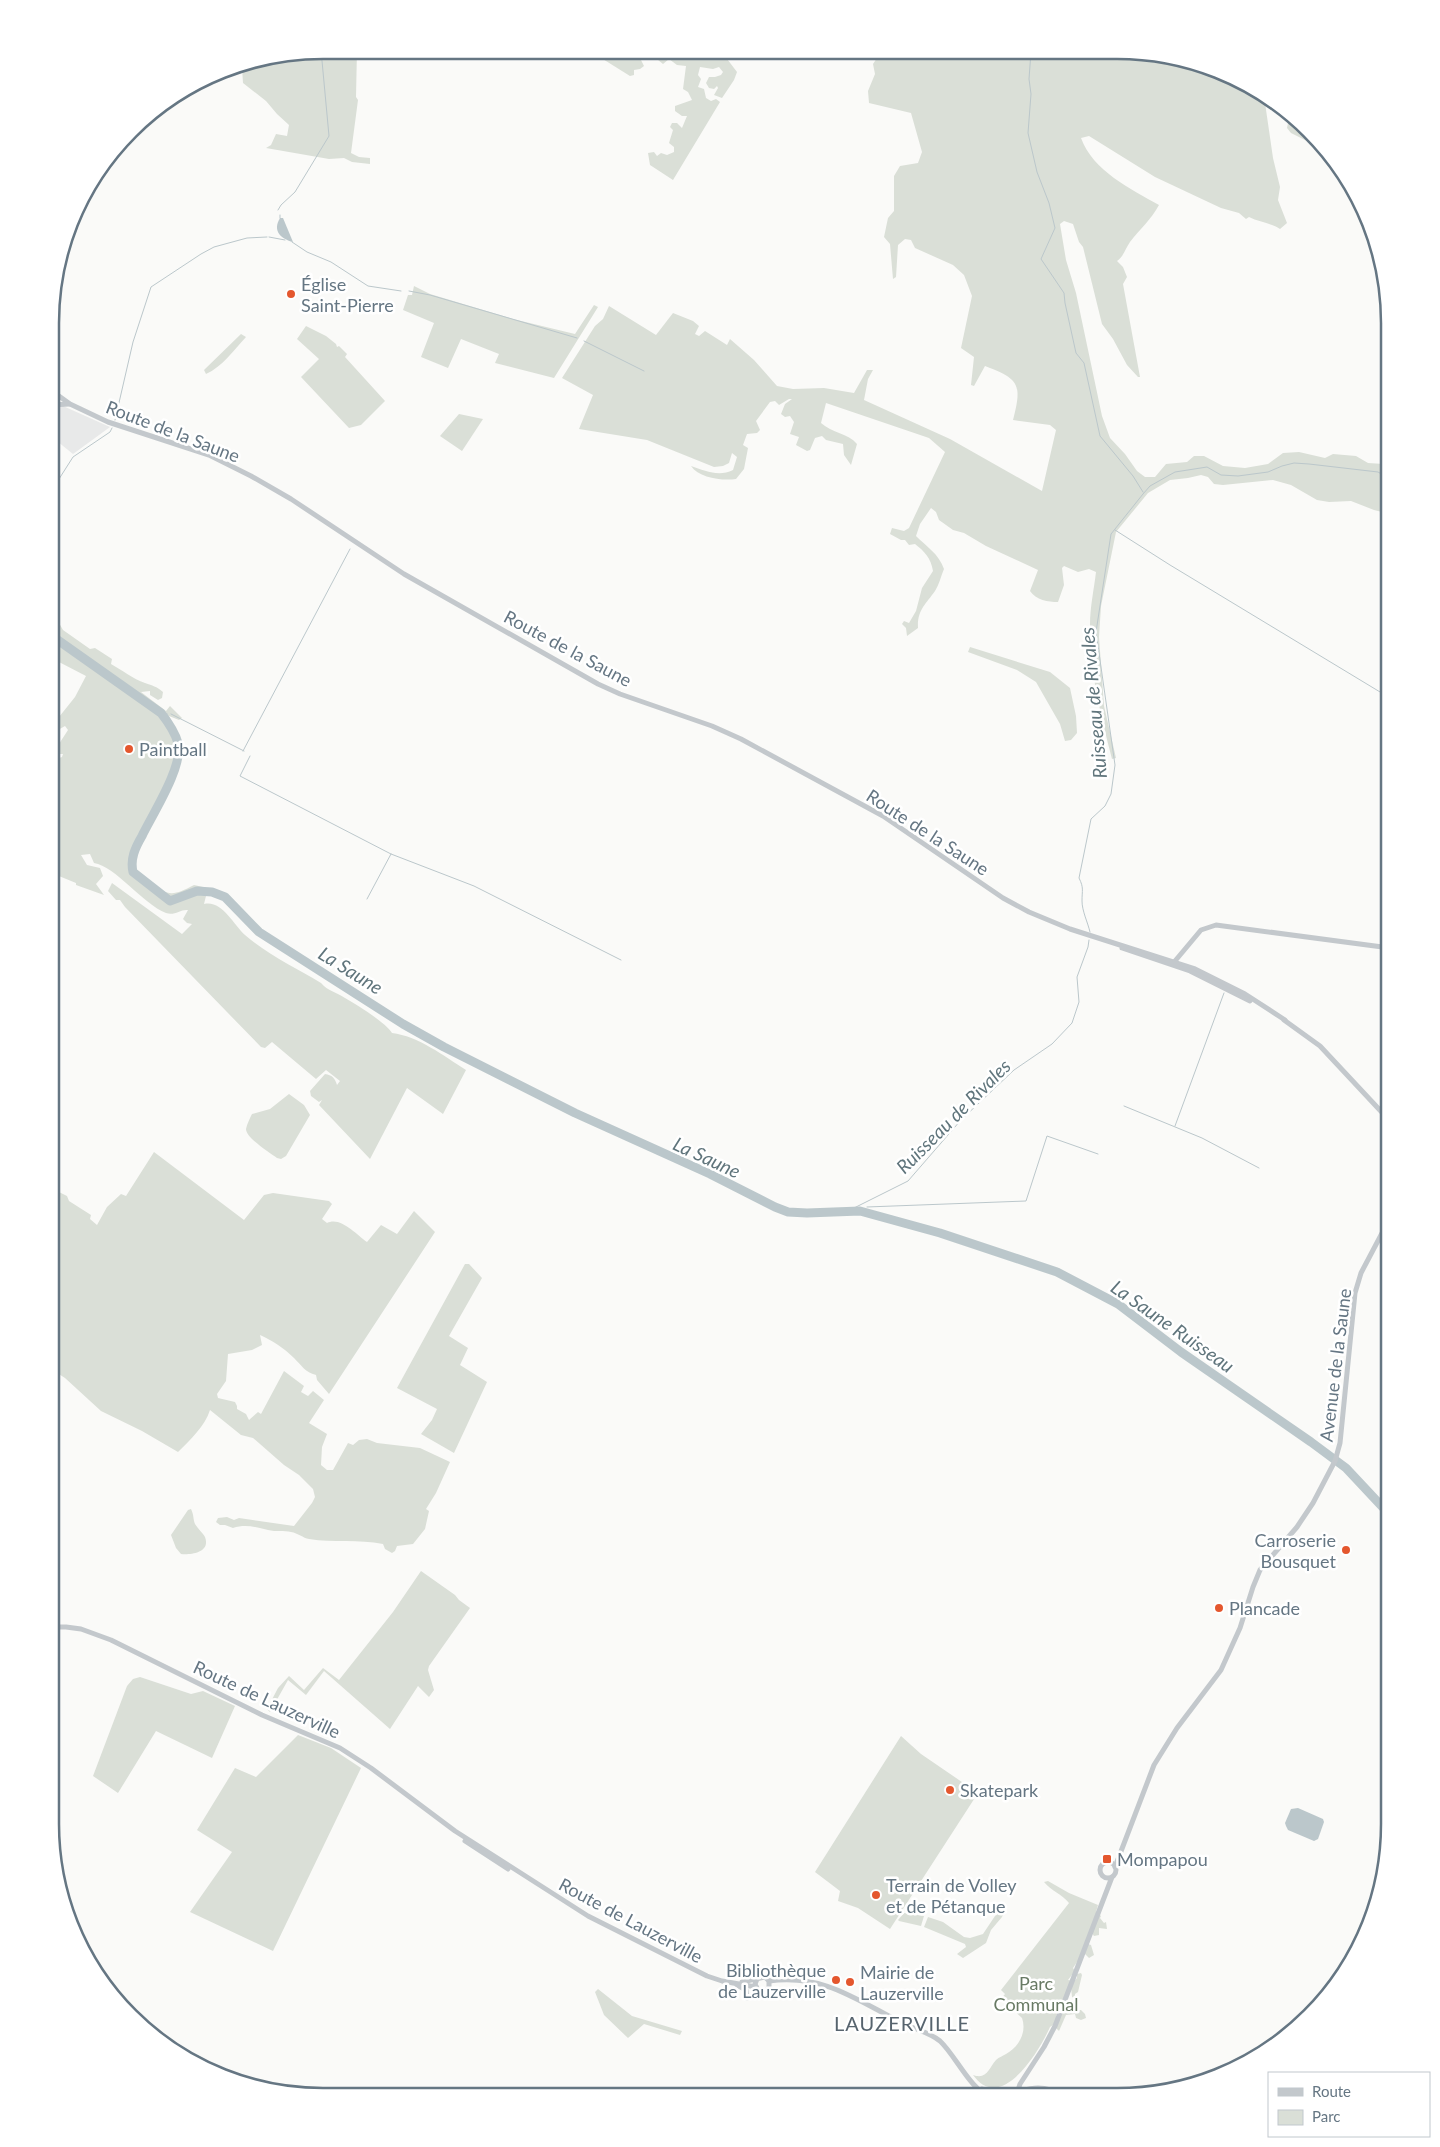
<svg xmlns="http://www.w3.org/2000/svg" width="1440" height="2147" font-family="Lato,sans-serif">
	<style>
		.built { fill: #e8e9e9 }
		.green { fill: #dadfd7 }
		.water { fill: #bbc7cb }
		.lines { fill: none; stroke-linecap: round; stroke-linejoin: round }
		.stream { stroke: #bbc7cb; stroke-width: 1 }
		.river { stroke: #bbc7cb; stroke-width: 9 }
		.tertiary { stroke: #c3c8cc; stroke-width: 5 }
		.poi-dot { fill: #e4572e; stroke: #fff; stroke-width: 2 }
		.labels { text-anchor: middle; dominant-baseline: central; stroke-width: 5; stroke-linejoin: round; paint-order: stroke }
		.poi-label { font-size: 18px; fill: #657683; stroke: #fff; text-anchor: start }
		.street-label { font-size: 18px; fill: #657683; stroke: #fff }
		.park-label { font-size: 18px; fill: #687a64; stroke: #fff }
		.water-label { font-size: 19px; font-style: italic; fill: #60757c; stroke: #fff }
		.quarter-label { font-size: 20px; letter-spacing: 1px; fill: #57646e; stroke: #fff }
		.rim { fill: none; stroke: #657683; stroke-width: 2.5 }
	</style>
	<rect width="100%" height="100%" fill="#fafaf8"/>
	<path class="built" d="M63 406 110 427 73 454 52 437V410Z"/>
	<g class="green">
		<path d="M323 50H357L356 97 358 100 351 153 359 157 370 158V164L352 162 344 158 329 159 266 148 271 145 276 134 287 136 289 125 277 114 266 101 243 83 242 68 251 63 255 68 257 64 254 61 299 54 301 55Z"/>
		<path d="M590 51H631V57L641 60 644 66 640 69 634 70V75L630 76Z"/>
		<path d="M647 51H721L737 72 734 80 722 98 714 95 718 88 717 86 714 89 709 88 706 83 709 77H715L721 75 723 72 719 67 713 69 700 67 698 75 701 79 698 87 704 89 706 98 711 101 716 99 720 102 673 180 650 165 648 153 654 152 657 156 661 153 667 155 674 152V147L669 143 673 130 670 127 672 123H677L682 128 687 116H682L675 111V106L692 100 688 92 683 89 686 66 677 65 669 59 663 64Z"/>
		<path d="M881 52H1153L1222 71 1264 96 1273 158 1280 187 1278 200 1287 223 1280 229C1271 223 1259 222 1249 217L1246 219 1239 213 1221 208 1155 177 1089 136 1081 138C1093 171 1131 189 1159 205 1151 220 1140 229 1130 242 1125 249 1124 256 1117 261L1123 267 1127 277 1123 284 1140 377H1138L1127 365 1113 339 1102 324 1083 247 1079 242 1073 224 1064 221 1060 224 1066 260 1076 293 1102 416 1110 438 1125 454 1137 471 1145 477H1155L1166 464 1187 462 1194 456H1204L1223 466 1245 468 1268 464 1283 453 1299 452 1325 458 1333 454 1356 456 1368 463 1384 464 1390 468V514L1374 510 1351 501 1329 502 1317 500 1291 485 1273 480 1223 485 1214 484 1208 477 1201 475 1188 478 1170 480 1148 493 1116 532 1101 606 1099 637 1104 706 1116 758 1112 759C1101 716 1089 670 1090 625 1090 607 1094 589 1096 572L1089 569 1078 572 1064 566 1062 568 1064 585 1058 602C1048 602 1036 600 1030 591L1038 570 986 546 964 533 953 530 939 520 936 512 931 508 920 524 916 536C926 546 939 554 944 569 941 576 939 585 935 591 926 604 917 610 918 628L907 636 906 628 902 624 904 621 909 623 916 611 922 588 933 571C931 558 924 551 915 544L909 545 905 540H901L890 534 892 528 904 531 909 528 945 452 929 438 826 403 821 423C832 433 848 433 857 444L851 465 844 455 843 444 826 440 822 436 815 438 810 450 807 451 796 445 799 437 790 434 794 422 790 416 785 417 781 414 785 404 792 399H789L779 405 775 401 770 402 756 421 760 430 757 433 747 434 743 445 748 448 744 469 736 479C722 481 699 478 691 466 705 471 719 477 733 470L737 457 732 453 729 463 723 466 714 467 647 440 579 429 593 395 562 378 595 326 603 319 609 306 656 335 673 313 693 321 699 326 695 334 699 336 705 331 727 345 730 339 754 360 777 386 793 389 824 388 854 393 867 370H873L868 379 864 400 950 439 1042 491 1056 430 1050 425 1013 420C1022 385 1020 379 985 366L974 386 971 385 974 357 961 348 972 296 964 275 953 265 915 248 911 240 905 239 898 245 896 277 893 279 890 244 884 237 888 218 894 211V176L900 166 918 163 922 152 911 113 869 103 868 91 875 74 873 64Z"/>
		<path d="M1288 123 1305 129 1327 151 1291 133 1287 128Z"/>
		<path d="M414 286 430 294 513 319 575 334 594 305 598 307 554 378 495 363 499 354 461 339 448 368 421 357 434 323 403 310 408 295H412Z"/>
		<path d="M306 326 326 336 336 344 337 347 339 346 347 354 345 357 385 401 361 425 349 428 301 377 319 359 297 339Z"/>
		<path d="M241 334 246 337C234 350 222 367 206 374L204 370Z"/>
		<path d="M459 414 483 419 462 451 440 436Z"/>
		<path d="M52 619 59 623 63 630 90 649 95 648 112 659 111 664C122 670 133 679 145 683 153 686 156 686 163 692L162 698 158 700 150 695V691L141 692 166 711 170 706 182 718 179 720 169 716C177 733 182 745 179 763L136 854 134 868C139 875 144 879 151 884 169 897 175 895 194 885L203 887 206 896 204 904C222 900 233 924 245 935 268 955 296 968 321 983 328 991 336 992 345 998 357 1005 385 1022 392 1033 418 1036 444 1056 466 1070L443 1114 407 1088 370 1159 319 1105 322 1100 319 1102 311 1096 310 1091 325 1074C332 1075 335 1078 337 1085L340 1081 326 1070 316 1079 272 1042 265 1048 261 1047 125 907 120 900H116L108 891 112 883 182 934 192 924 187 923 183 919 188 910C180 909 175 916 166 913 143 904 115 866 94 863L90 854 81 855 87 865 100 868 103 876 96 884 104 895 76 885V883L54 874 51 879 52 835 55 834 56 830 52 827V756L53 754 59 758 62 757 63 754H60L57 747 68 730 65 726 58 730 57 736 52 738V728L55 727V722L75 697 86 676 59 662 52 655Z"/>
		<path d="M970 647 1050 672 1070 688 1076 716 1077 733 1071 740 1065 741 1060 724 1036 682 1017 670 968 652Z"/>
		<path d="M289 1094 304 1105 310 1115 286 1156 281 1159 277 1158C270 1153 246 1138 246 1129 247 1124 250 1118 252 1114L270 1109Z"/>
		<path d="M154 1152 244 1220 264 1195 273 1193 329 1201 332 1204 322 1219 327 1223C340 1216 356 1234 367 1242L381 1225 397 1234 414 1211 435 1232 329 1394 317 1380 316 1375C305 1372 302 1366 294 1358 284 1348 273 1341 260 1335L262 1345 252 1350 228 1354 226 1381 217 1394 218 1398 235 1402 237 1406V1409L246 1414 249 1420 258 1412 261 1414 284 1371 304 1386 301 1392 308 1396 313 1391 324 1400 309 1423 327 1434 322 1447 321 1465 327 1470H333L348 1443 353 1445 359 1440 367 1439 377 1443 420 1448 450 1462 436 1493 426 1509 429 1511 425 1529 413 1544 397 1546 395 1551 392 1553 385 1549 383 1544C359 1539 333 1543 309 1539 303 1538 298 1533 291 1532 284 1530 276 1532 268 1530 256 1527 245 1524 233 1528L225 1525H220L216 1522 218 1518 227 1517 234 1520 239 1518 294 1526 312 1503 315 1497 313 1489 299 1475 284 1465 253 1438 241 1435 210 1410C205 1426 190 1440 178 1452L142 1431 101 1411 65 1378 51 1369V1186L53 1189 67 1196 69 1201 91 1215 90 1219 97 1225 107 1207 121 1194 126 1196Z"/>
		<path d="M465 1264H469L482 1278 449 1336 468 1348 460 1365 487 1382 454 1453 421 1434 432 1420 437 1409 397 1388Z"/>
		<path d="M191 1509C194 1515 193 1519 195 1524 198 1529 203 1533 205 1537 211 1553 190 1555 181 1554L176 1548 171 1535 188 1510Z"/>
		<path d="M421 1571 455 1595 459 1600 470 1608 429 1666 428 1670 434 1690 429 1697 418 1686 390 1729 324 1671 306 1695 288 1680 270 1712 267 1709 278 1688 289 1676 304 1690 323 1668 339 1680 393 1612Z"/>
		<path d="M140 1677 191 1694 203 1691 235 1706 212 1758 156 1731 118 1793 93 1776 127 1686 133 1679Z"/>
		<path d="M298 1735 331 1748 361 1768 273 1951 190 1912 232 1852 197 1830 235 1768 256 1777Z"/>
		<path d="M901 1736 921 1754 978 1793 890 1929 858 1908 838 1901 840 1891 815 1872Z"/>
		<path d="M1048 1881 1069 1893 1098 1905 1096 1912 1101 1916 1100 1918 1104 1923 1106 1922 1107 1929 1099 1928V1935L1094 1936 1092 1933 1088 1944 1091 1945 1094 1955 1089 1958 1085 1954 1079 1959 1073 1968 1075 1971 1068 1980 1074 1981 1077 1978V1974L1081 1973 1082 1975 1078 1992 1075 1994V1998L1072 1997 1071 1987 1056 2016 1057 2020 1065 2008 1064 2004 1070 2000 1074 2009 1073 2010H1081L1085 2014 1086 2018 1081 2020 1076 2018 1075 2014 1066 2015 1059 2031 1053 2025 1050 2027C1039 2052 1001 2114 973 2075 987 2080 989 2068 996 2060 999 2057 1003 2056 1006 2054 1019 2047 1027 2032 1022 2018L1001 1999 1005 1994 1001 1990 1069 1903C1062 1894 1051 1891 1044 1882Z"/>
		<path d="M1001 1907 1005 1909 1002 1917 991 1930 986 1943 963 1958 957 1954 966 1947 965 1944 924 1927 928 1917 943 1922 964 1937 970 1938 983 1934Z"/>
		<path d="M904 1913 924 1916 921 1926 899 1921 898 1920Z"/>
		<path d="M598 1989 632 2016 682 2031 680 2035 644 2024 628 2038 604 2015 595 1992Z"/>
	</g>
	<g class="water">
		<path d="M280 218H283L293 242C281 239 272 231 280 218Z"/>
		<path d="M1298 1808 1323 1819 1324 1822 1318 1839 1314 1841 1288 1830 1286 1826 1285 1823 1291 1809Z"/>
	</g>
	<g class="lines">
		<g class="stream">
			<path d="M1031 52 1029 79 1031 94 1028 133 1037 172 1049 203 1055 228 1041 259 1064 293 1065 303 1076 353 1084 363 1100 436 1133 476 1143 492"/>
			<path d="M278 210 281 205 295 192 329 136 321 50"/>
			<path d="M280 215V218"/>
			<path d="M269 237 285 240"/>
			<path d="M292 242 307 252 331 262 368 286 401 291"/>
			<path d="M409 291 430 295 577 338"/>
			<path d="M584 341 644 371"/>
			<path d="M115 420 133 342 151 287 201 254 214 247 247 238 267 237"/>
			<path d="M52 490 73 457 110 432 112 428"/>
			<path d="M1115 530 1170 565 1390 698"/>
			<path d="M171 714 244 751"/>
			<path d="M163 715 167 714"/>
			<path d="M243 751 350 549"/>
			<path d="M250 756 240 776 391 854 474 886 621 960"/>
			<path d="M367 899 391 854"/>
			<path d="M1090 932C1088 923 1082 911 1082 901 1082 890 1084 888 1079 878L1091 819 1105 806 1111 794 1115 765 1096 632 1111 534 1143 494 1150 486 1175 472 1207 467 1221 475 1238 476 1268 472 1282 466 1294 463 1309 464 1378 472 1390 479"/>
			<path d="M1124 1106 1202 1138 1259 1168"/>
			<path d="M1175 1126 1224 993"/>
			<path d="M867 1207 1026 1201 1047 1136 1098 1154"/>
			<path d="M860 1211 862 1210"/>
			<path d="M846 1212 908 1181 961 1120 1014 1070 1052 1044 1072 1023 1079 1002 1077 977 1088 947 1089 940"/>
		</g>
		<path class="river" d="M52 636 161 713C168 722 175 732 178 743 184 766 152 815 142 836 135 848 130 859 133 872L170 901 197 891 212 892 225 897 259 932 403 1024 444 1047 575 1113 710 1174 775 1207 788 1212 807 1213 860 1211 940 1233 1057 1272 1118 1304 1181 1352 1311 1442 1346 1468 1390 1515"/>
		<g class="tertiary">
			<path d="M52 391 70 404 108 422 209 455 251 476 291 499 404 574 598 684 620 694 712 726 741 739 883 816 1003 898 1029 912 1070 929 1195 969 1245 994 1285 1020"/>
			<path d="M52 405 69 404"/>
			<path d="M1122 948 1190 971 1250 1001"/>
			<path d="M1175 961 1201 930 1216 925 1390 948"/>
			<path d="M1284 1020 1320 1046 1390 1121"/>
			<path d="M50 1627H66L81 1629 111 1640 262 1715 340 1748 371 1768 455 1831 588 1916 707 1976 722 1981 756 1987"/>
			<path d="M465 1841 508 1869"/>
			<circle cx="1108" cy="1870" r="8"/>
			<path d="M1115 1867 1154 1765 1177 1728 1221 1670 1240 1628 1253 1587 1260 1570 1297 1527 1313 1503 1335 1461 1340 1443 1355 1293 1361 1273 1390 1218"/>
			<path d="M769 1981C824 1974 855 1999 902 2023 914 2029 929 2032 940 2041 956 2056 971 2091 991 2097"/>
			<path d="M742 1982 765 1977 769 1981V1988L765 1991 758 1990 755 1984 757 1979"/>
			<path d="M737 1985 746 1990 747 1998"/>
			<path d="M982 2089C1000 2099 1019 2089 1038 2088 1049 2088 1058 2092 1068 2097"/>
			<path d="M1022 2094 1018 2090 1020 2084 1044 2047 1055 2026 1112 1877"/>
		</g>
	</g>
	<g class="poi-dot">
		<circle cx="291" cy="294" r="5"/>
		<circle cx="129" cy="749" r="5"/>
		<circle cx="1346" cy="1550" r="5"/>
		<circle cx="1219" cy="1608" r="5"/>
		<circle cx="950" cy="1790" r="5"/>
		<rect x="1102" y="1854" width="10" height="10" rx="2.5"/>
		<circle cx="876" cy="1895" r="5"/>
		<circle cx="836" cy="1980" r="5"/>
		<circle cx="850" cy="1982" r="5"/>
	</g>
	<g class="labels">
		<g class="poi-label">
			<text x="301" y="284">Église<tspan x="301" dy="21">Saint-Pierre</tspan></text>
			<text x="139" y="749">Paintball</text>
			<text x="1336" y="1540" text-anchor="end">Carroserie<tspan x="1336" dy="21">Bousquet</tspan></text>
			<text x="1229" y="1608">Plancade</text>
			<text x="960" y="1790">Skatepark</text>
			<text x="1117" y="1859">Mompapou</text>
			<text x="886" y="1885">Terrain de Volley<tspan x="886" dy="21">et de Pétanque</tspan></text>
			<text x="826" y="1970" text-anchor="end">Bibliothèque<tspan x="826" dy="21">de Lauzerville</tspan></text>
			<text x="860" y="1972">Mairie de<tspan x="860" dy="21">Lauzerville</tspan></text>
		</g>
		<g class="street-label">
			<text transform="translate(173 431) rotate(21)">Route de la Saune</text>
			<text transform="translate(568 648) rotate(28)">Route de la Saune</text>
			<text transform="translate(928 832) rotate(33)">Route de la Saune</text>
			<text transform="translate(1335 1365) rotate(-83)">Avenue de la Saune</text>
			<text transform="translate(267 1699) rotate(25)">Route de Lauzerville</text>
			<text transform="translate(631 1920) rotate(28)">Route de Lauzerville</text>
		</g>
		<g class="park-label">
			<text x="1036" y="1983">Parc<tspan x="1036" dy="21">Communal</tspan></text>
		</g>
		<g class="water-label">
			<text transform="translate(1093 703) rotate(-95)">Ruisseau de Rivales</text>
			<text transform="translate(351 970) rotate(32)">La Saune</text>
			<text transform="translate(953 1116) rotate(-45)">Ruisseau de Rivales</text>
			<text transform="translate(707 1157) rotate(25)">La Saune</text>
			<text transform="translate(1173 1326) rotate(35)">La Saune Ruisseau</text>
		</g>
		<g class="quarter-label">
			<text x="902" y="2023">LAUZERVILLE</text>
		</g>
	</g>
	<path d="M0 0H1440V2147H0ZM323 59H1117A264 264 0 0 1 1381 323V1824A264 264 0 0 1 1117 2088H323A264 264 0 0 1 59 1824V323A264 264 0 0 1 323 59Z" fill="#fff" fill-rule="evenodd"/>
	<path class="rim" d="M323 59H1117A264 264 0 0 1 1381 323V1824A264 264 0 0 1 1117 2088H323A264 264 0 0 1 59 1824V323A264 264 0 0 1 323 59Z"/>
	<rect x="1268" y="2072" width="162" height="65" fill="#ffffff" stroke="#c1c8cd"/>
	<rect x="1278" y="2088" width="25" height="8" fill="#c3c8cc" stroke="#c1c8cd"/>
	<text x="1312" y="2097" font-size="15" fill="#657683">Route</text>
	<rect x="1278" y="2110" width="25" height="15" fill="#dadfd7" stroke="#c1c8cd"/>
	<text x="1312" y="2122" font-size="15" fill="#657683">Parc</text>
</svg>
